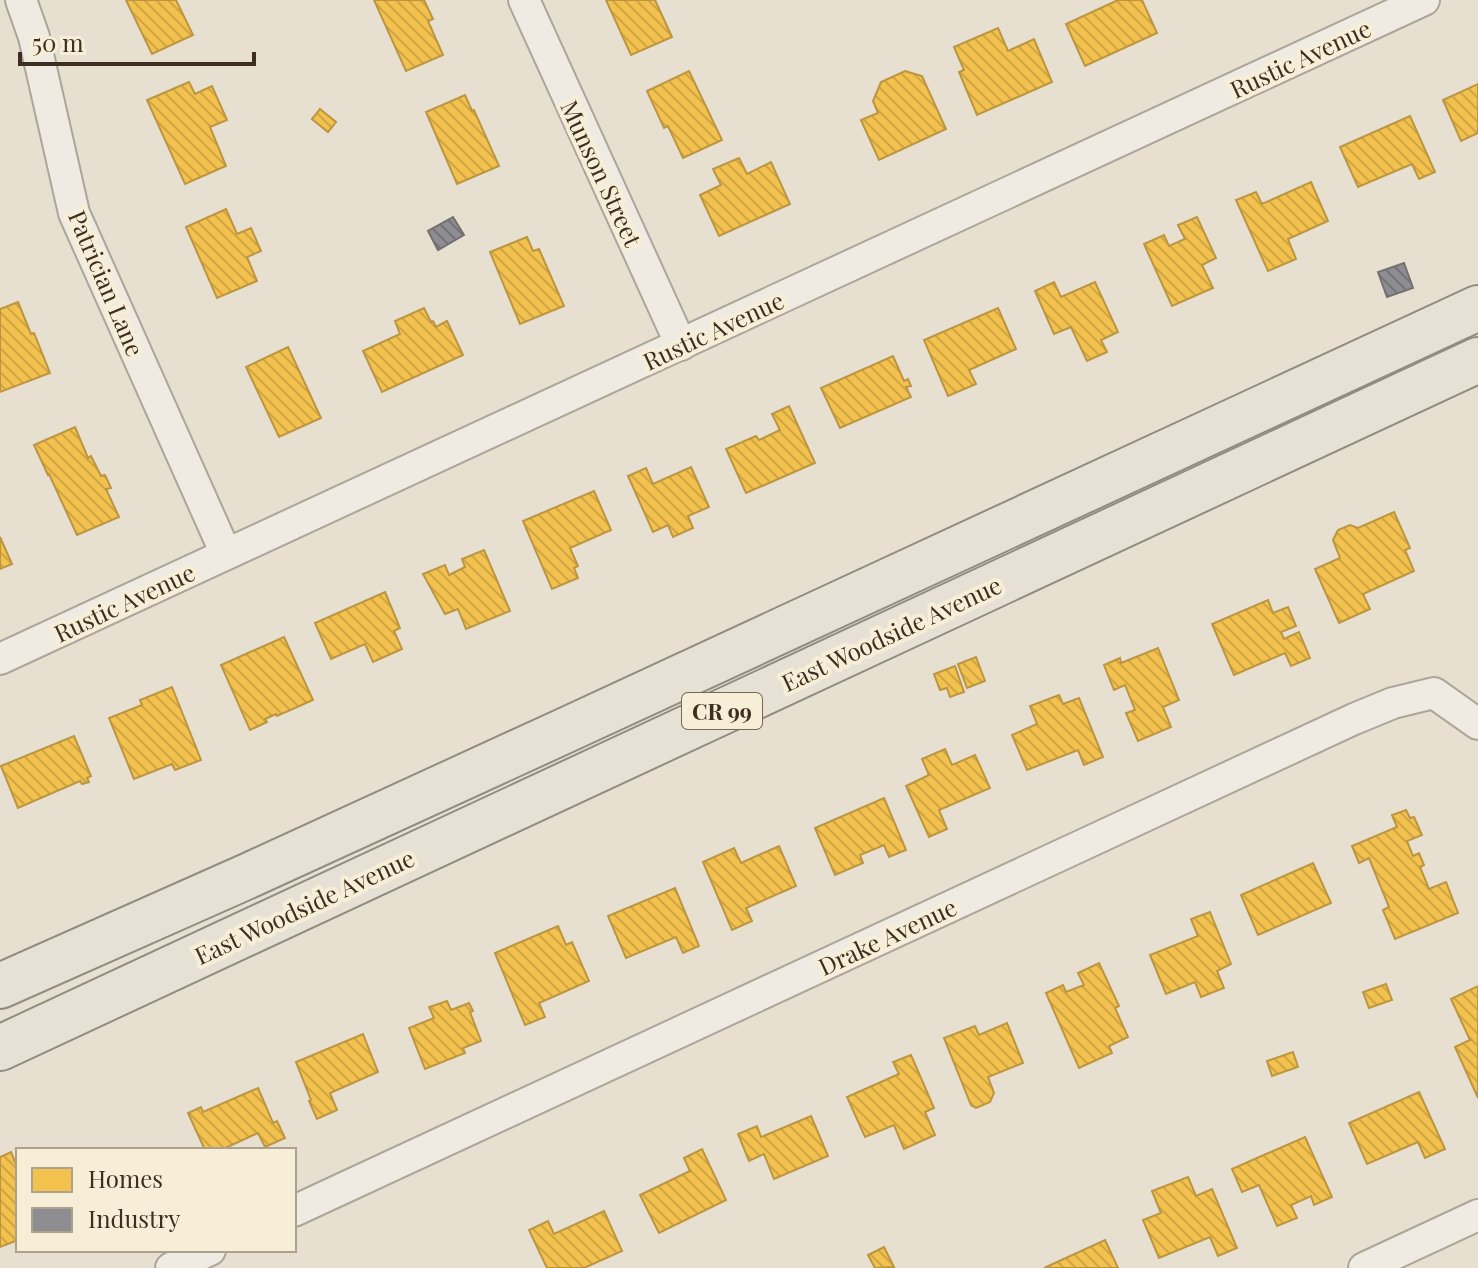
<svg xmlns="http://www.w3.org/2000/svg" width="1478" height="1268" font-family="'Playfair Display',serif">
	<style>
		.homes { fill: url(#homes-back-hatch); stroke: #bc9540; stroke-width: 2 }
		.industry { fill: url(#industry-back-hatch); stroke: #757070; stroke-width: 2 }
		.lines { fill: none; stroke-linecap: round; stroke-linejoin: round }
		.street-casing { stroke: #ada599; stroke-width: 34 }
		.primary-casing { stroke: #928b80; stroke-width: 48 }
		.street { stroke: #efebe3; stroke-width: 30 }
		.primary { stroke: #e6e1d4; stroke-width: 44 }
		.labels { text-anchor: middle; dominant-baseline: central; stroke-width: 8; stroke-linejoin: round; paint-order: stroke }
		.shield { fill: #f7eed8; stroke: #756857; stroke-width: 2 }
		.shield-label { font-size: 22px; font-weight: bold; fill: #3d2e20 }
		.street-label { font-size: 24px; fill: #3d2e20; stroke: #f7eed8 }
	</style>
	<defs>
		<pattern id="homes-back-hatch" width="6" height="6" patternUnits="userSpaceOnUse" patternTransform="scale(2)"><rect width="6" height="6" fill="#f2c14e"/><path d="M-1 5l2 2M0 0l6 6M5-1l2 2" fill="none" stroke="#d0a644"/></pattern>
		<pattern id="industry-back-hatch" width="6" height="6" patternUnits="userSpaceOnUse" patternTransform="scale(2)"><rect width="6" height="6" fill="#8d8d92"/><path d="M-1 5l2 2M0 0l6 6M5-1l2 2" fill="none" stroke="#747477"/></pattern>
	</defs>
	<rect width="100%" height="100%" fill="#e7e0d1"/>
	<g class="homes">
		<path d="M126 0H176L193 35 152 54Z"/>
		<path d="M374 0H424L433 19 428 21 443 55 406 71Z"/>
		<path d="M606 0H655L672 37 631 55Z"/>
		<path d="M1118 0H1142L1157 33 1085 66 1066 24Z"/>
		<path d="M998 28 1008 51 1034 39 1052 82 977 115 959 72 964 70 954 47Z"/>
		<path d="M689 71 722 140 683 158 668 126 664 128 647 91Z"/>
		<path d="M905 71 922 76 946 129 879 160 861 120 878 113 873 101 881 82Z"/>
		<path d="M189 82 195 94 212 86 227 120 210 127 226 166 185 184 147 100Z"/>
		<path d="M1478 84V133L1461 141 1443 100Z"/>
		<path d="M465 95 472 111 474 110 499 166 457 184 426 112Z"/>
		<path d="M320 109 336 122 328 132 312 119Z"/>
		<path d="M1410 116 1435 172 1419 179 1412 164 1358 187 1340 147Z"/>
		<path d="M739 158 747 174 771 162 790 204 719 236 700 195 721 185 713 169Z"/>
		<path d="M1311 182 1328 221 1288 239 1296 259 1268 271 1236 200 1256 192 1262 204Z"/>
		<path d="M226 209 237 234 251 228 261 251 247 257 257 281 217 298 186 227Z"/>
		<path d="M1197 217 1216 258 1202 265 1213 288 1172 306 1144 244 1164 235 1169 246 1185 239 1178 225Z"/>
		<path d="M527 237 533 251 539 249 564 306 520 324 490 252Z"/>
		<path d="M1054 282 1061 297 1095 282 1118 332 1101 340 1107 352 1087 361 1071 327 1054 334 1035 291Z"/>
		<path d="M18 302 31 334 34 333 50 373 0 392V309Z"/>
		<path d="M424 308 431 322 433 321 436 327 447 321 463 355 382 392 363 351 400 334 395 321Z"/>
		<path d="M998 308 1016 349 969 370 976 384 948 396 924 340Z"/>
		<path d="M288 347 321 418 279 437 246 367Z"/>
		<path d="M893 356 904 381 908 379 911 386 906 387 911 397 840 428 821 388Z"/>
		<path d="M789 406 815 463 746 493 726 449 756 436 759 440 780 430 772 414Z"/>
		<path d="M75 427 88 458 91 456 101 476 105 475 111 488 106 489 119 517 77 535 49 474 48 475 34 445Z"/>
		<path d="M691 467 709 507 688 516 693 528 673 537 668 525 653 532 628 476 646 468 653 484Z"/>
		<path d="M594 491 611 530 570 548 578 566 574 568 578 578 552 589 523 521Z"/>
		<path d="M1394 512 1410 548 1405 550 1414 571 1363 594 1370 609 1339 623 1315 569 1340 558 1333 540 1338 530 1350 525 1358 528Z"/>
		<path d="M0 537 12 564 0 569Z"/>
		<path d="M484 550 510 611 466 629 458 609 445 614 423 574 445 565 449 575 465 567 462 559Z"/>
		<path d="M385 592 400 628 394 631 402 649 373 662 365 644 331 659 315 623Z"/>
		<path d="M1268 600 1273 613 1288 607 1296 626 1281 632 1284 639 1299 632 1310 658 1291 666 1285 653 1234 675 1212 624Z"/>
		<path d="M284 637 313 700 277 716 276 714 265 719 267 722 250 730 221 665Z"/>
		<path d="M1158 648 1179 700 1163 707 1171 727 1138 741 1126 713 1135 710 1125 685 1114 690 1104 665 1120 658 1121 663Z"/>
		<path d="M976 657 985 681 967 688 958 664Z"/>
		<path d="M955 666 964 692 950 697 947 688 940 690 934 674Z"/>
		<path d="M172 687 201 760 175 770 172 764 134 779 109 718 142 705 140 700Z"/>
		<path d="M1059 695 1063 704 1079 698 1103 757 1084 765 1078 750 1027 770 1012 735 1037 724 1030 706Z"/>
		<path d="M74 736 91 776 87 778 89 782 82 784 80 781 18 808 1 766Z"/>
		<path d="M945 749 952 765 975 755 990 788 939 810 947 829 929 837 906 786 929 775 922 759Z"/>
		<path d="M884 798 906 850 889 857 884 845 860 855 863 863 835 875 815 828Z"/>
		<path d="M1406 810 1410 818 1414 817 1422 835 1407 841 1413 856 1419 853 1424 865 1420 867 1429 889 1446 882 1458 913 1395 939 1383 910 1389 907 1369 858 1359 863 1352 846 1397 827 1392 815Z"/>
		<path d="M779 846 796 886 746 908 752 921 732 930 703 862 734 848 741 863Z"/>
		<path d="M1313 863 1331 903 1258 935 1241 895Z"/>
		<path d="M675 888 699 946 683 953 676 937 626 958 608 916Z"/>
		<path d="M1210 912 1231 964 1217 971 1224 988 1201 997 1195 982 1166 994 1150 955 1198 936 1191 919Z"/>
		<path d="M558 926 566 945 572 942 589 981 539 1003 545 1017 525 1025 495 953Z"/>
		<path d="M1099 963 1119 1006 1115 1008 1128 1037 1109 1046 1112 1053 1079 1068 1046 993 1063 985 1066 992 1084 985 1078 973Z"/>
		<path d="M1386 984 1392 1000 1369 1008 1363 992Z"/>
		<path d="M1478 986V1098L1455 1047 1470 1040 1451 999Z"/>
		<path d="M447 1001 451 1010 469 1003 473 1011 470 1012 481 1041 463 1048 465 1053 425 1069 409 1028 434 1018 429 1007Z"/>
		<path d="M1007 1023 1023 1063 988 1077 994 1093 990 1102 976 1108 971 1105 944 1038 975 1026 979 1035Z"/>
		<path d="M363 1034 378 1072 330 1093 337 1110 317 1119 309 1101 311 1100 296 1062Z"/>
		<path d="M1293 1052 1298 1067 1272 1076 1267 1061Z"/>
		<path d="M911 1055 934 1108 925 1112 935 1135 904 1149 894 1125 865 1137 847 1097 899 1074 893 1062Z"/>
		<path d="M258 1088 273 1123 277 1121 285 1138 265 1147 258 1133 221 1150H205L188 1113 201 1107 203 1112Z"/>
		<path d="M1419 1092 1445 1149 1425 1158 1418 1142 1367 1164 1349 1123Z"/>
		<path d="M811 1116 828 1156 774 1179 764 1154 749 1161 738 1134 757 1126 761 1137Z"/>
		<path d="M1305 1137 1332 1197 1314 1205 1311 1196 1291 1205 1297 1218 1277 1226 1259 1185 1242 1192 1232 1169Z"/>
		<path d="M702 1149 726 1200 659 1233 640 1195 690 1171 684 1158Z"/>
		<path d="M11 1152 18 1169V1240L0 1247V1157Z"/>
		<path d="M1188 1177 1196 1196 1212 1189 1237 1248 1218 1256 1210 1237 1159 1258 1143 1220 1161 1213 1152 1191Z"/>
		<path d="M604 1211 622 1251 584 1268H547L529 1230 548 1221 554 1234Z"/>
		<path d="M1105 1240 1118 1268H1044Z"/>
		<path d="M884 1247 894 1267 875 1268 868 1255Z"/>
	</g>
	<g class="industry">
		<path d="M453 217 464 235 438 250 428 231Z"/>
		<path d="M1404 263 1413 288 1387 297 1378 272Z"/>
	</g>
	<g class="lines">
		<g class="street-casing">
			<g id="street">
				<path d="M21 0 34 37 74 213 226 554"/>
				<path d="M524 0 681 345"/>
				<path d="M0 659 1424 0"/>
				<path d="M294 1211 1354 719 1393 703 1434 693 1478 724"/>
				<path d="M171 1268 210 1250"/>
				<path d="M1364 1268 1478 1215"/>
			</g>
		</g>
		<g class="primary-casing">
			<g id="primary">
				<path d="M0 986 250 875 564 731 1478 308"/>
				<path d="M0 1048 1478 360"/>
			</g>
		</g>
		<use href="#street" class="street"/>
		<use href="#primary" class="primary"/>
	</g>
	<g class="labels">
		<rect class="shield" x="682" y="693" width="80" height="36" rx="6"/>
		<g class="shield-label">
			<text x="722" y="711">CR 99</text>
		</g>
		<g class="street-label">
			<text transform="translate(1300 58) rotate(-25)">Rustic Avenue</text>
			<text transform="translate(602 173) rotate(65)">Munson Street</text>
			<text transform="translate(107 283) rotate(67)">Patrician Lane</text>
			<text transform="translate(713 330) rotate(-25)">Rustic Avenue</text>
			<text transform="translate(124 602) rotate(-25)">Rustic Avenue</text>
			<text transform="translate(891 633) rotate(-25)">East Woodside Avenue</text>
			<text transform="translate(304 906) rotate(-25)">East Woodside Avenue</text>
			<text transform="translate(887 936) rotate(-25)">Drake Avenue</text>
		</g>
	</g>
	<rect x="16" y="1148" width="280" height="104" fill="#f7eed8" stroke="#ada18e" stroke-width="2"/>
	<rect x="32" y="1168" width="40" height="24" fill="#f2c14e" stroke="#ada18e" stroke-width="2"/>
	<text x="88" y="1188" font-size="24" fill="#3d2e20">Homes</text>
	<rect x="32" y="1208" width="40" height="24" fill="#8d8d92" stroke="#ada18e" stroke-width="2"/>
	<text x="88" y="1228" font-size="24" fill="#3d2e20">Industry</text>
	<path d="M20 52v12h234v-12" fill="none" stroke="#3d2e20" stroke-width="4"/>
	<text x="32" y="52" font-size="24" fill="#3d2e20" stroke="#f7eed8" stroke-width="6" paint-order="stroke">50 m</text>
</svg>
